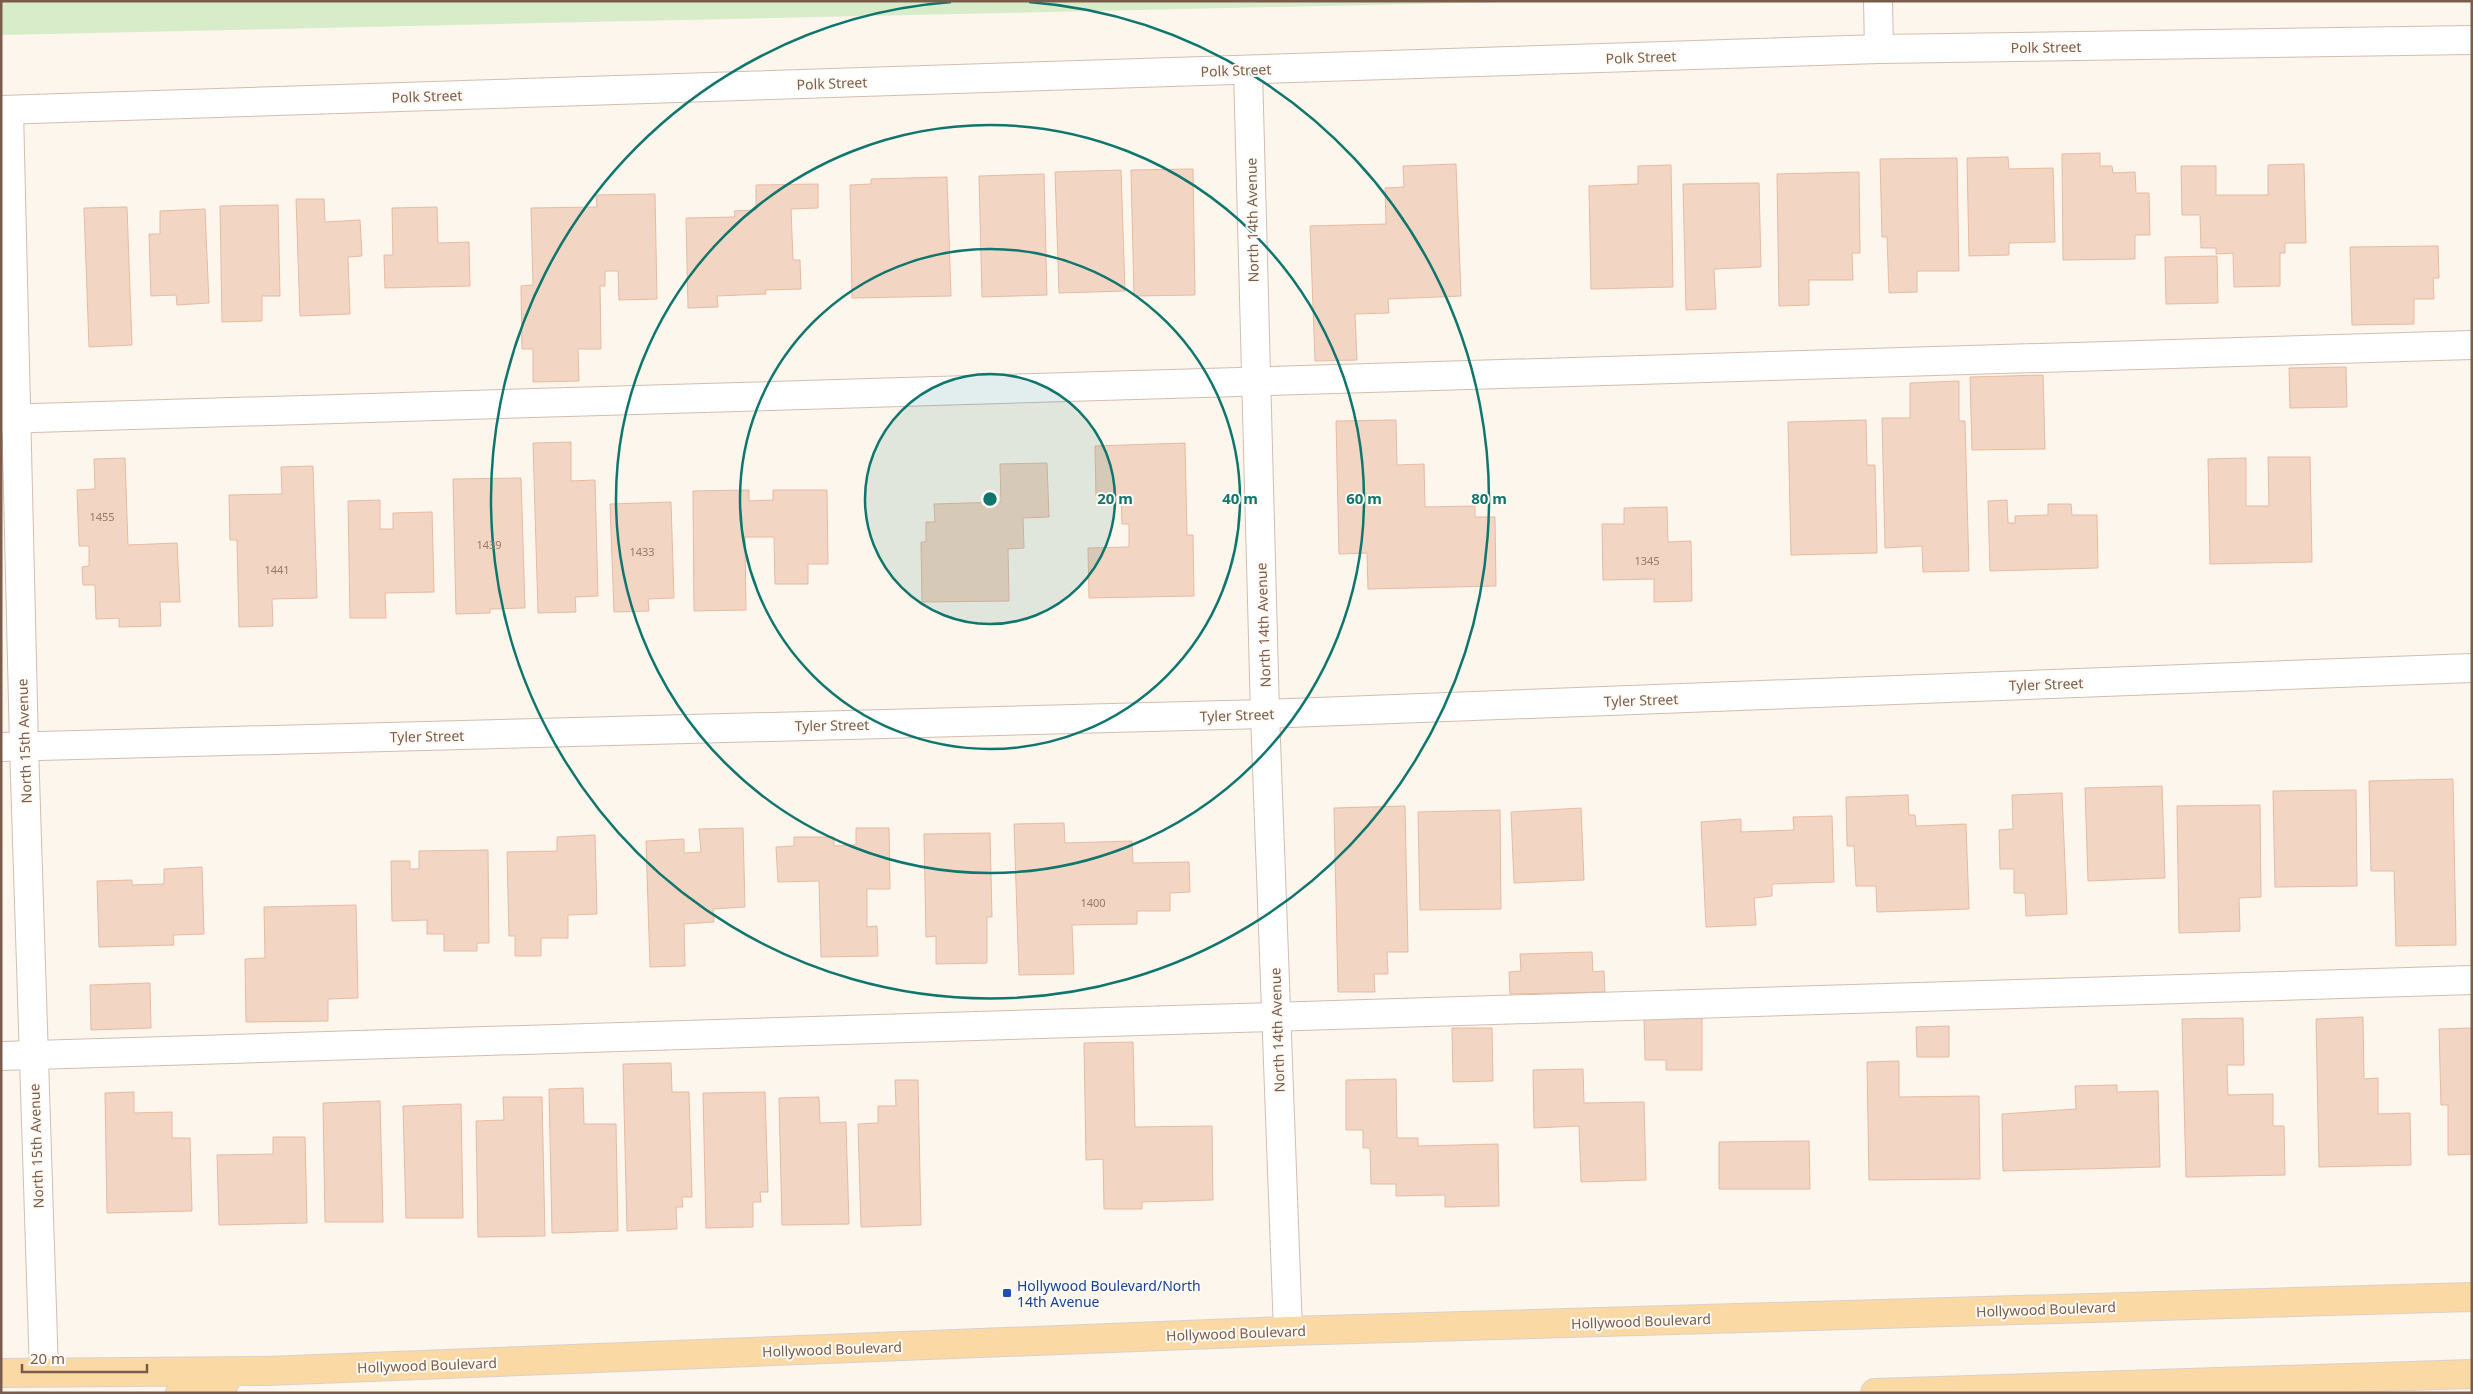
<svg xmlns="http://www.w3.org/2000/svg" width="2473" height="1394" font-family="'Noto Sans',sans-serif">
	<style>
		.green { fill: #d8ecc9 }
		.building { fill: #f3d5c3; stroke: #e6bba3 }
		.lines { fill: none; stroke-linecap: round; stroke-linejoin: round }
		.minor-casing { stroke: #d1beb0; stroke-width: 30 }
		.major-casing { stroke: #dad1cd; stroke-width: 30 }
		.minor { stroke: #fff; stroke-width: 28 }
		.major { stroke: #fbd9a5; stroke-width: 28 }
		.ring { fill: none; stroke: #0f766e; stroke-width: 2.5 }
		.transit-dot { fill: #1a4fb4; stroke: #fffaf3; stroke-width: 2 }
		.labels { text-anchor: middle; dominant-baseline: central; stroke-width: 4; stroke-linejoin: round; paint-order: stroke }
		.number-label { font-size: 11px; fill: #987a6a }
		.street-label { font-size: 14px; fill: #7a5c4d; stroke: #fffaf3 }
		.transit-label { font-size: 14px; fill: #164399; stroke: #fffaf3; text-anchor: start }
		.centre { fill: #0f766e; stroke: #fffaf3; stroke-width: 2.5 }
		.ring-label { font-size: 15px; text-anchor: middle; font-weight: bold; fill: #0f766e; stroke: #fffaf3; stroke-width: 4; stroke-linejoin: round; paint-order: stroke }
	</style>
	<rect width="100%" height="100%" fill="#fdf6ec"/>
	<path class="green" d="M1 1H1550L1 35Z"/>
	<g class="building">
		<path d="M2100 153V166H2112L2113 173 2135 172 2136 193H2149L2150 235H2135V259L2063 260 2062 154Z"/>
		<path d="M2008 157 2009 169 2053 168 2055 242 2009 243V255L1969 256 1967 158Z"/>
		<path d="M1957 158 1959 271H1917V292L1889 293 1887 237H1882L1880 159Z"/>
		<path d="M1456 164 1461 296 1388 299 1389 313 1355 314 1357 360 1315 361 1310 226 1386 224 1385 188 1404 187 1403 166Z"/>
		<path d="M2304 164 2306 243H2285V253H2280V286L2234 287 2233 253 2216 254V248H2201L2200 215H2182L2181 166H2216V195H2268V165Z"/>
		<path d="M1671 165 1673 287 1591 289 1589 186 1638 184V166Z"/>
		<path d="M1193 169 1195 295 1134 296 1131 170Z"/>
		<path d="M1121 170 1125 291 1059 293 1055 172Z"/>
		<path d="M1859 172 1860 253H1852L1853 280H1809V305L1779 306 1777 174Z"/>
		<path d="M1044 174 1047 295 982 297 979 176Z"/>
		<path d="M947 177 951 296 852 298 850 185 871 184V179Z"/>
		<path d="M1759 183 1761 267 1714 269 1716 309 1686 310 1683 184Z"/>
		<path d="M818 184V208L791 209 793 260H800L801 289 765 290 766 294 717 296 718 307 688 308 686 218 735 217 734 211 756 210V185Z"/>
		<path d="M655 194 657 299 619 300 618 271H605V286H600L601 349H578L579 381 533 382V349H522L521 286 533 285 531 208 597 207 596 195Z"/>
		<path d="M296 199H324L325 222 360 220 362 256 348 257 350 314 300 316Z"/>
		<path d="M278 205 280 296H262V321L222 322 220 206Z"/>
		<path d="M127 207 132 345 89 347 84 208Z"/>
		<path d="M437 207 438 243 469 242 470 286 385 288 384 255H393L392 208Z"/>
		<path d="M205 209 209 303 177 305 176 295 151 296 149 234H160V211Z"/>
		<path d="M2438 246 2439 278H2433L2434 299H2414V324L2352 325 2350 247Z"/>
		<path d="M2217 256 2218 303 2166 304 2165 257Z"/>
		<path d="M2346 367 2347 407 2290 408 2289 368Z"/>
		<path d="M2043 375 2045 449 1972 450 1970 377Z"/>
		<path d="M1959 381V421H1965L1969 571 1923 572 1922 546 1885 548 1882 418H1910V383Z"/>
		<path d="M1396 420 1397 465 1424 464 1425 507 1475 506V517H1495L1496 586 1368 589 1367 553 1339 554 1336 421Z"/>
		<path d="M1866 420 1867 465H1875L1877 553 1791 555 1788 422Z"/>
		<path d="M571 442V481L595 480 598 596 575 597 576 612 538 613 533 443Z"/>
		<path d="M1185 443 1187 535H1193L1194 596 1089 598 1088 548 1129 547V524H1122L1121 495 1096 496 1095 446Z"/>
		<path d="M2268 457H2310L2312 562 2210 564 2208 459 2246 458V506H2269Z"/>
		<path d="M125 458 128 545 177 543 180 602H160L161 626 119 627V618L96 619 95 585H83L82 567 89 566V546H79L77 490 95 489 94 459Z"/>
		<path d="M1047 463 1049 517 1023 518 1024 548 1008 549 1009 601 922 602 921 542H926V522H935L934 504 1001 502 1000 464Z"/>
		<path d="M313 466 317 598 272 599 273 626 239 627 237 540H230L229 495 282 494 281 467Z"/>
		<path d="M521 478 525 608 490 609V613L456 614 453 479Z"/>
		<path d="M749 490V501L773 500V490H827L828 564H808V584H775L774 537H745L746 610 694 611 693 491Z"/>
		<path d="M380 500V529H393V513L432 512 434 592 385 593 386 618H350L348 501Z"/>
		<path d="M2007 500 2008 523H2015V516L2048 515V504H2071L2072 515H2097L2098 568 1990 571 1988 501Z"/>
		<path d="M671 502 674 598 648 599 649 611 614 612 610 504Z"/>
		<path d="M1667 507 1668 542 1691 541 1692 601 1654 602V579L1603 580 1602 524H1624V508Z"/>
		<path d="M2453 779 2456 945 2396 946 2394 871H2371L2369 781Z"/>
		<path d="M2162 786 2165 878 2088 881 2085 788Z"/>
		<path d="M2356 790 2357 886 2275 887 2273 791Z"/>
		<path d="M2062 793 2067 914 2026 916 2025 893H2014V869H2000L1999 830 2013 829 2012 795Z"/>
		<path d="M1908 795 1909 815H1915L1916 826 1966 824 1969 909 1877 912 1876 886H1856L1854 846H1847L1846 797Z"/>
		<path d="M2260 805 2261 897 2239 898 2240 931 2179 933 2177 806Z"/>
		<path d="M1405 806 1408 952H1387L1388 974H1374L1375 992H1338L1334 808Z"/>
		<path d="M1581 808 1584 880 1514 883 1511 812Z"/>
		<path d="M1500 810 1501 909 1420 910 1418 812Z"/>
		<path d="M1832 816 1834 882 1772 884V896L1754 898 1756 925 1706 927 1701 822 1741 819V832L1794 830 1793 817Z"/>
		<path d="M1064 823 1065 843 1132 841 1133 863 1189 862 1190 892 1170 893V911H1137V924L1072 925 1074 974 1019 975 1014 824Z"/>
		<path d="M743 828 745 907 713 909 714 922 684 924 685 966 650 967 646 841 684 839V853L701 852 699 829Z"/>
		<path d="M856 828H889L890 889H867V927L877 926 878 956 821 957 819 881 778 882 776 847 794 846V837H834V846L856 845Z"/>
		<path d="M990 833 992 917H987V963L936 964V936L926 937 924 834Z"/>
		<path d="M595 835 597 914 568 915V938H541V956H515V936H509L507 852 557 851V837Z"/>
		<path d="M488 850 489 943H477V951H444V934H427V920L392 921 391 861H410V869H419V851Z"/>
		<path d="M202 867 204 934 173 935 174 945 99 947 97 881 132 880V885L164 884V869Z"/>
		<path d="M356 905 358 998 328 999V1021L246 1022 245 959 265 958 264 907Z"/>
		<path d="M1592 952 1593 972 1604 971 1605 992 1510 994 1509 972 1521 971 1520 954Z"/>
		<path d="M150 983 151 1028 91 1030 90 985Z"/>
		<path d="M1702 1016V1070H1666V1060H1645L1644 1017Z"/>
		<path d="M2363 1017 2364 1079 2378 1078V1114L2410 1113 2411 1165 2319 1167 2316 1019Z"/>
		<path d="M2243 1018 2244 1065H2227L2228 1095 2273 1094V1126H2284L2285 1175 2186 1177 2182 1019Z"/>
		<path d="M1949 1026V1057H1917L1916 1027Z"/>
		<path d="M1452 1028H1492L1493 1081 1453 1082Z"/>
		<path d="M2472 1028V1154L2448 1155V1105H2441L2439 1029Z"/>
		<path d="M1133 1042 1135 1127 1212 1126 1213 1200 1142 1202V1209H1104L1103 1159 1086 1160 1084 1043Z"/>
		<path d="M1899 1061V1097L1979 1096 1980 1179 1869 1180 1867 1062Z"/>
		<path d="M671 1063 672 1092H689L692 1197H682L683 1207H676L677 1229 627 1231 623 1064Z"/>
		<path d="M1583 1069 1584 1103 1644 1102 1646 1180 1581 1182 1579 1126 1534 1128 1533 1070Z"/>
		<path d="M1396 1079 1397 1138H1418V1146L1498 1144 1499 1206 1445 1207V1195L1396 1196V1184H1371L1370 1148H1363V1130H1346V1080Z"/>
		<path d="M895 1080H918L921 1225 861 1227 858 1124 878 1123V1106H896Z"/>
		<path d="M2117 1085V1092L2158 1091 2160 1167 2003 1171 2002 1114 2076 1109 2075 1086Z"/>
		<path d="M583 1088 584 1124H616L618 1231 552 1233 549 1089Z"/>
		<path d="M134 1092V1113L172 1112V1138H190L192 1211 107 1213 105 1093Z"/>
		<path d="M765 1092 768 1192H760L761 1202H753V1227L706 1228 703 1093Z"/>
		<path d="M503 1097H542L545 1236 478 1237 476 1121 504 1120Z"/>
		<path d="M819 1097 820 1123 846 1122 849 1224 782 1225 779 1098Z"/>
		<path d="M380 1101 383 1222H325L323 1103Z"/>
		<path d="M461 1104 463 1218H406L403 1106Z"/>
		<path d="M273 1137H305L307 1223 219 1225 217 1155 273 1154Z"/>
		<path d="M1809 1141 1810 1189H1719V1142Z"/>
	</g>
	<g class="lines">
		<g class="minor-casing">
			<g id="minor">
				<path d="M1878 1 1879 49"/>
				<path d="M1248 70 1265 714 1288 1331"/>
				<path d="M1 110 1879 49 2472 40"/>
				<path d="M9 110 24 746 44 1372"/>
				<path d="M1 419 2472 345"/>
				<path d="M1 747 1265 714 2472 668"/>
				<path d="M1 1056 2472 980"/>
			</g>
		</g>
		<g class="major-casing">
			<g id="major">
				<path d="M1 1373 267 1371 1288 1331 2472 1297"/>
				<path d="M180 1393 225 1382"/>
				<path d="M1875 1393 2472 1374"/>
			</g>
		</g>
		<use href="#minor" class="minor"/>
		<use href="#major" class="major"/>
	</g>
	<circle cx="990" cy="499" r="125" fill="#0f766e" fill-opacity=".12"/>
	<g class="ring">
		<circle cx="990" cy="499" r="125"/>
		<circle cx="990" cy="499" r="250"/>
		<circle cx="990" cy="499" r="374"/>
		<path d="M1029 2A499 499 0 1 1 951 2"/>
	</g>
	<rect class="transit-dot" x="1002" y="1288" width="10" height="10" rx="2.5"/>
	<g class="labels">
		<g class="number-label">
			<text x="102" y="516">1455</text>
			<text x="489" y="544">1439</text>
			<text x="642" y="551">1433</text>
			<text x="1647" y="560">1345</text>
			<text x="277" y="569">1441</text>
			<text x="1093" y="902">1400</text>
		</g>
		<g class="street-label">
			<text transform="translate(2046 47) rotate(-1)">Polk Street</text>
			<text transform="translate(1641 57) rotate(-2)">Polk Street</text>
			<text transform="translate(1236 70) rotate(-2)">Polk Street</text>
			<text transform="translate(832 83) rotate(-2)">Polk Street</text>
			<text transform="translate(427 96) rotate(-2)">Polk Street</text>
			<text transform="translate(1252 220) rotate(-91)">North 14th Avenue</text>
			<text transform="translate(1263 625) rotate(-92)">North 14th Avenue</text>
			<text transform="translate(2046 684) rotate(-2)">Tyler Street</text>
			<text transform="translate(1641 700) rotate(-2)">Tyler Street</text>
			<text transform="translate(1237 715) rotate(-2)">Tyler Street</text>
			<text transform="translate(832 725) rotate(-1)">Tyler Street</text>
			<text transform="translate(427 736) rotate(-1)">Tyler Street</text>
			<text transform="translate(24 741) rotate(-92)">North 15th Avenue</text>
			<text transform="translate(1277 1030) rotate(-92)">North 14th Avenue</text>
			<text transform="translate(36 1146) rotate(-92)">North 15th Avenue</text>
			<text transform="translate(2046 1309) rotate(-2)">Hollywood Boulevard</text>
			<text transform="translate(1641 1321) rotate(-2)">Hollywood Boulevard</text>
			<text transform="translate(1236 1333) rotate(-2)">Hollywood Boulevard</text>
			<text transform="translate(832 1349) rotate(-2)">Hollywood Boulevard</text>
			<text transform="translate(427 1365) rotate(-2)">Hollywood Boulevard</text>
		</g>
		<g class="transit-label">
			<text x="1017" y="1285">Hollywood Boulevard/North<tspan x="1017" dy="16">14th Avenue</tspan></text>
		</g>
	</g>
	<circle cx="990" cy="499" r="8" class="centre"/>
	<g class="ring-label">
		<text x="1115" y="504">20 m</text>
		<text x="1240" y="504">40 m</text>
		<text x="1364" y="504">60 m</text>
		<text x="1489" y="504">80 m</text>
	</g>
	<rect width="2473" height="1394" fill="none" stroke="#7a5c4d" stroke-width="5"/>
	<path d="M22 1364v8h125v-8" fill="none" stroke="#7a5c4d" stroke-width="2.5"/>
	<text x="30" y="1364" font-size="15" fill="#7a5c4d" stroke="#fffaf3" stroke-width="4" paint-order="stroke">20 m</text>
</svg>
